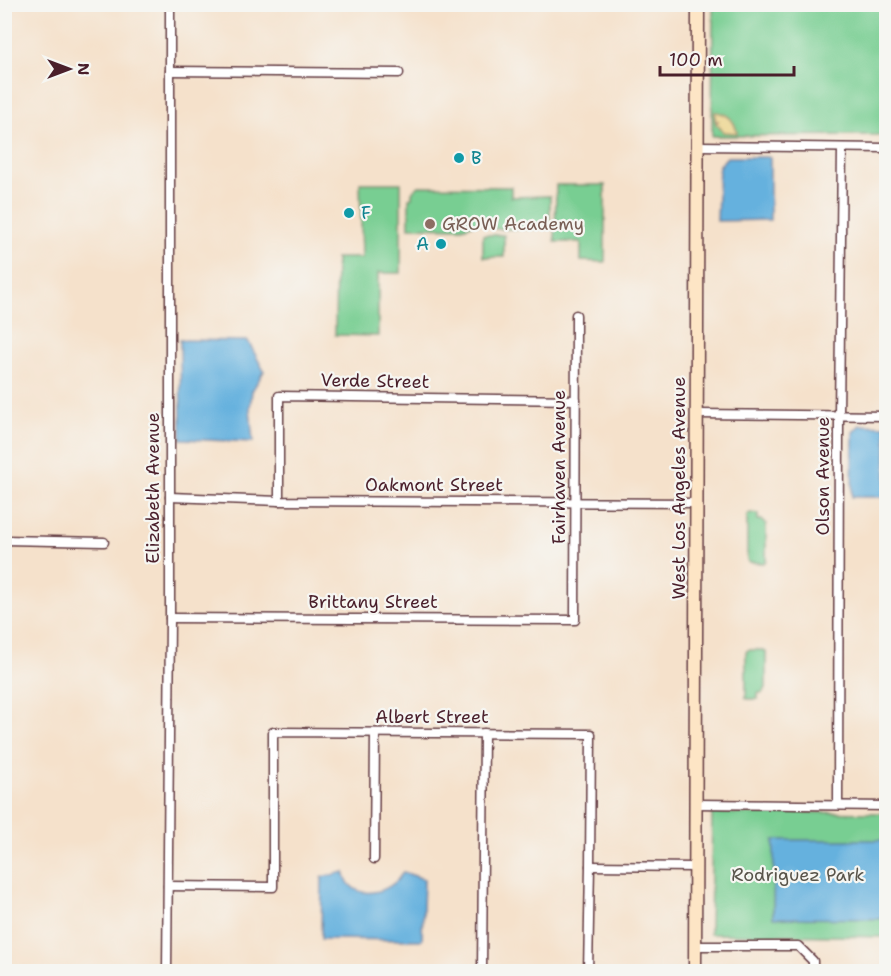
<svg xmlns="http://www.w3.org/2000/svg" width="891" height="976" font-family="'Shantell Sans',sans-serif">
	<style>
		.green { fill: #78ce92; stroke: #61765e; stroke-width: 1.5 }
		.sand { fill: #eeda9e; stroke: #9c7c64; stroke-width: 1.5 }
		.water { fill: #65b1de; stroke: #586884; stroke-width: 1.5 }
		.lines { fill: none; stroke-linecap: round; stroke-linejoin: round }
		.street-casing { stroke: #643c43; stroke-width: 11 }
		.secondary-casing { stroke: #643c43; stroke-width: 15 }
		.street { stroke: #fff; stroke-width: 8 }
		.secondary { stroke: #fde5c5; stroke-width: 12 }
		.culture-dot { fill: #0f9aa8; stroke: #f6f6f2; stroke-width: 2 }
		.education-dot { fill: #8d6e63; stroke: #f6f6f2; stroke-width: 2 }
		.labels { text-anchor: middle; dominant-baseline: central; stroke-width: 4.5; stroke-linejoin: round; paint-order: stroke }
		.culture-label { font-size: 18px; fill: #0d838f; stroke: #f6f6f2; text-anchor: start }
		.education-label { font-size: 18px; fill: #785e54; stroke: #f6f6f2; text-anchor: start }
		.street-label { font-size: 18px; fill: #4a1f2b; stroke: #f6f6f2 }
		.park-label { font-size: 18px; fill: #58544a; stroke: #f6f6f2 }
	</style>
	<rect width="100%" height="100%" fill="#f6f6f2"/>
	<filter id="ink" filterUnits="userSpaceOnUse"><feTurbulence type="fractalNoise" baseFrequency=".0167" numOctaves="2"/><feDisplacementMap in="SourceGraphic" scale="12" xChannelSelector="R" yChannelSelector="G"/><feConvolveMatrix kernelMatrix="1 2 1 2 8 2 1 2 1" color-interpolation-filters="sRGB"/></filter>
	<filter id="wash" filterUnits="userSpaceOnUse"><feTurbulence type="fractalNoise" baseFrequency=".008" numOctaves="4" result="noise"/><feDisplacementMap in="SourceGraphic" scale="24" xChannelSelector="R" yChannelSelector="G"/><feGaussianBlur stdDeviation="1.35" result="paint"/><feColorMatrix in="noise" values="0 0 0 0 0 0 0 0 0 0 0 0 0 0 0 0 0 1.4 0 .05"/><feComposite in="paint" operator="in"/></filter>
	<g filter="url(#wash)">
		<rect width="100%" height="100%" fill="#f5e1cb"/>
		<g class="green">
			<path d="M713 5H886V135L712 136Z"/>
			<path d="M360 183H401V273H378V336L335 335 336 258H362Z"/>
			<path d="M556 185H605V262L581 261V242H555Z"/>
			<path d="M419 186 511 187V197L550 196V229H496L491 226 483 223 474 224 462 228 409 227V198L412 197V192Z"/>
			<rect x="483" y="235" width="21" height="22"/>
			<path d="M750 513 758 514V520H762L766 524V561L764 563 748 562 747 559V516Z"/>
			<path d="M748 650H764L766 652V688L762 693H758V699H748L746 698V652Z"/>
			<path d="M772 812 886 813V937L710 934 712 813 772 814Z"/>
		</g>
		<path class="sand" d="M715 112C728 113 735 121 737 133L723 132 718 125H716V123L718 121H715Z"/>
		<g class="water">
			<path d="M727 157H770V220L717 221 719 166Z"/>
			<path d="M180 340 248 341 264 371 252 391 250 408 253 442 181 439Z"/>
			<path d="M860 425 886 426V497H852L853 432Z"/>
			<path d="M774 840H886V919L773 918Z"/>
			<path d="M344 872C346 877 347 882 350 885 362 897 382 893 394 883 398 881 400 876 403 872L424 879 422 940 321 939 322 877Z"/>
		</g>
	</g>
	<g filter="url(#ink)">
		<g class="lines">
			<g class="street-casing">
				<g id="street">
					<path d="M170 71 399 73"/>
					<path d="M698 146 886 148"/>
					<path d="M697 414 886 416"/>
					<path d="M170 497 279 501 697 503"/>
					<path d="M279 501V396L576 400"/>
					<path d="M4 540 104 542"/>
					<path d="M170 618 575 620 576 315"/>
					<path d="M696 804 886 806"/>
					<path d="M838 805 839 415 842 148"/>
					<path d="M374 859 375 733"/>
					<path d="M590 866 696 867"/>
					<path d="M168 886 273 887V732L591 734 590 866 588 972"/>
					<path d="M695 946H798L813 961V972"/>
					<path d="M167 972 170 618V4"/>
					<path d="M482 972 484 733"/>
				</g>
			</g>
			<g class="secondary-casing">
				<path id="secondary" d="M695 972 698 4"/>
			</g>
			<use href="#street" class="street"/>
			<use href="#secondary" class="secondary"/>
		</g>
	</g>
	<g class="culture-dot">
		<circle cx="459" cy="158" r="6"/>
		<circle cx="349" cy="213" r="6"/>
		<circle cx="441" cy="244" r="6"/>
	</g>
	<circle class="education-dot" cx="430" cy="224" r="6"/>
	<g class="labels">
		<g class="culture-label">
			<text x="471" y="158">B</text>
			<text x="361" y="213">F</text>
			<text x="429" y="244" text-anchor="end">A</text>
		</g>
		<g class="education-label">
			<text x="442" y="224">GROW Academy</text>
		</g>
		<g class="street-label">
			<text transform="translate(375 381) rotate(1)">Verde Street</text>
			<text transform="translate(559 467) rotate(-90)">Fairhaven Avenue</text>
			<text transform="translate(823 476) rotate(-90)">Olson Avenue</text>
			<text x="434" y="485">Oakmont Street</text>
			<text transform="translate(153 488) rotate(-90)">Elizabeth Avenue</text>
			<text transform="translate(679 488) rotate(-90)">West Los Angeles Avenue</text>
			<text x="373" y="602">Brittany Street</text>
			<text x="432" y="717">Albert Street</text>
		</g>
		<g class="park-label">
			<text x="798" y="875">Rodriguez Park</text>
		</g>
	</g>
	<rect width="891" height="976" fill="none" stroke="#f6f6f2" stroke-width="24"/>
	<g transform="translate(69 69) rotate(90)" stroke="#f6f6f2" stroke-width="4.5" paint-order="stroke">
	<path d="M0-4.5L10 22L0 15L-10 22Z" fill="#4a1f2b"/>
	<text y="-9" font-size="16" font-weight="bold" text-anchor="middle" fill="#4a1f2b">N</text>
	</g>
	<path d="M660 66v9h134v-9" fill="none" stroke="#4a1f2b" stroke-width="3"/>
	<text x="669" y="66" font-size="18" fill="#4a1f2b" stroke="#f6f6f2" stroke-width="4.5" paint-order="stroke">100 m</text>
</svg>
